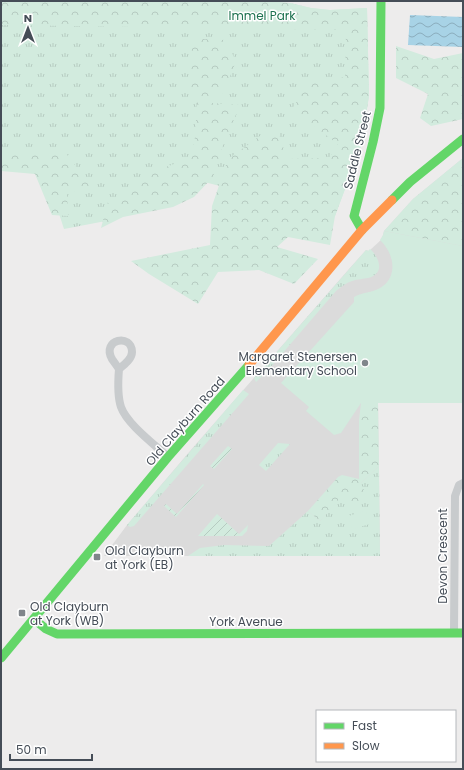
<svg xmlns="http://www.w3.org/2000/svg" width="464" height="770" font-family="Poppins,sans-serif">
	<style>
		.education { fill: #dbdbdb }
		.grass { fill: url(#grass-tufts) }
		.forest { fill: url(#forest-crowns) }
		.garden { fill: url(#garden-furrows) }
		.pitch { fill: #d2ebde }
		.water { fill: url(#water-waves) }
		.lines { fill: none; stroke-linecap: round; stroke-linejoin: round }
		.street { stroke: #c8cbcd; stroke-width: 8 }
		.fast { stroke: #63d668; stroke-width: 9 }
		.slow { stroke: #ff974d; stroke-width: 9 }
		.poi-dot { fill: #80858b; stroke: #fff; stroke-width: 1.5 }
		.labels { text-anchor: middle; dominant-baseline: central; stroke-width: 3; stroke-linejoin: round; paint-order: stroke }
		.park-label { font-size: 12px; fill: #1d7250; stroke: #fff }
		.street-label { font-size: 12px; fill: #454d57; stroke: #fff }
		.poi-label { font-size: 12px; fill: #454d57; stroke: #fff; text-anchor: start }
	</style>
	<defs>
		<pattern id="grass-tufts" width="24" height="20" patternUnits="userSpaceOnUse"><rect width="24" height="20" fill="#d2ebde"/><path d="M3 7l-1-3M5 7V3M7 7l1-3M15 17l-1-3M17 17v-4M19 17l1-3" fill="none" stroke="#b6cbc1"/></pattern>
		<pattern id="forest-crowns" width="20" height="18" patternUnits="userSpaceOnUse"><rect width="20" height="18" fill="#d2ebde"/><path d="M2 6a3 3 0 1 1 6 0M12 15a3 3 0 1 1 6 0" fill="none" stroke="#b6cbc1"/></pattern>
		<pattern id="garden-furrows" width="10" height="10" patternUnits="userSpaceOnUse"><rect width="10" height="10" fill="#d2ebde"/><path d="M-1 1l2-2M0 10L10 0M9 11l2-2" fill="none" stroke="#b6cbc1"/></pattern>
		<pattern id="water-waves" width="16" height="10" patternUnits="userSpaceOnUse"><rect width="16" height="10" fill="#a8d3e6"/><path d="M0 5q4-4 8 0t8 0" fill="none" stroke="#8badbd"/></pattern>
	</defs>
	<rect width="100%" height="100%" fill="#edecec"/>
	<path class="education" d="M463 158V403H378L380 556H104L127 525 190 451 349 269 366 250 369 251 382 239 384 231 413 199Z"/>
	<g class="grass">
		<path d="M1 1H260L290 3 311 8 330 10 367 8 369 96 361 146 335 216 193 179 111 220 64 229 43 165 1 164Z"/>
		<path d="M370 249C380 258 385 274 368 278 363 279 358 279 352 281 346 283 341 287 336 291L269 369 256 382 254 378 366 250 368 251Z"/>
		<path d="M243 390 249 394 134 526 130 527 127 525Z"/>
		<path d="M278 443 290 444 266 471 259 465Z"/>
		<path d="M379 466 380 556H188L200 548 224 545 269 546 308 511 320 521 341 496 361 483Z"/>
	</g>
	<g class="forest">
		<path d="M1 1H260L290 3 311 8 330 10 367 8 369 96 361 146 335 216 330 245 288 237 277 247 318 259 294 284 259 270 218 272 198 304 149 274 131 261 210 245 212 206 228 159 260 136 278 131 287 159 329 158 338 144 316 128 290 112 309 83 345 77 346 30 1 25Z"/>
		<path d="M202 39 225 40 236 61 226 87 218 100 208 99 190 93 192 43Z"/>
		<path d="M396 46 434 59 463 53V119L431 126 420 118 428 94 396 78Z"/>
		<path d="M197 102 240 105 222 148 213 177 194 197 173 207 123 217 101 228 108 202 160 169 191 158 195 137Z"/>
		<path d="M1 150 65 152 93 189 67 192 68 216 52 215 35 174 1 171Z"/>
		<path d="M463 158V246L384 231 413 199Z"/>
		<path d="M361 403H378L379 466 361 483 368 500 356 508 341 497 320 521 308 511 338 477 342 475 359 479V420Z"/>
	</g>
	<g class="garden">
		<path d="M228 446 232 449 214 469 210 466Z"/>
		<path d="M203 484 204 485 176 517 164 506 166 504 177 514Z"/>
		<path d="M217 514 239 534 248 525 247 531 242 536H198Z"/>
	</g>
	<g class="pitch">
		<path d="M384 231 463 246V403H361L341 433 334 435 306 411 309 407 281 383 354 302V297C362 292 372 293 380 288 399 277 394 253 380 240L383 235Z"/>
		<path d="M366 511 370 524 352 529 348 516Z"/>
	</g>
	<path class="water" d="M410 15 463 17V47L408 45Z"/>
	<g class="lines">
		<g class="street">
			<path d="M119 369C117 366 114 362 112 359 101 339 132 333 132 352 132 359 124 365 119 369 118 381 117 395 121 407 127 424 154 444 168 457"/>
			<path d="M454 633 455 496 459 485 463 483"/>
		</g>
		<g class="fast">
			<path d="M392 200 410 182 463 139"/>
			<path d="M362 230 354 216 373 142 380 108 381 1"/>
			<path d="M34 619 46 629 57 634 463 633"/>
			<path d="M1 658 168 457 249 365"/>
		</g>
		<path class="slow" d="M249 365 362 230 392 200"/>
	</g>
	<g class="poi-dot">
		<circle cx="365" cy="363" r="4"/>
		<rect x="93" y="553" width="8" height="8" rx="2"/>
		<rect x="18" y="609" width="8" height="8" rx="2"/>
	</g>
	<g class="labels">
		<g class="park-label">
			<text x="262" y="15">Immel Park</text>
		</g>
		<g class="street-label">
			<text transform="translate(357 150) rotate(-76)">Saddle Street</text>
			<text transform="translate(185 421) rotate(-49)">Old Clayburn Road</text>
			<text transform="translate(442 556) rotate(-90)">Devon Crescent</text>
			<text x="246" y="621">York Avenue</text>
		</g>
		<g class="poi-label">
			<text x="357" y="356" text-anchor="end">Margaret Stenersen<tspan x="357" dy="14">Elementary School</tspan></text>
			<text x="105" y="550">Old Clayburn<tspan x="105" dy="14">at York (EB)</tspan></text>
			<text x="30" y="606">Old Clayburn<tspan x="30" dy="14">at York (WB)</tspan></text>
		</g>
	</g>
	<rect width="464" height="770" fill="none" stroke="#454d57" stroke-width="4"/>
	<rect x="316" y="710" width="140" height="52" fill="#ffffff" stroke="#b5b8bc"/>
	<rect x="324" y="723" width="20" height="6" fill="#63d668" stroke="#b5b8bc"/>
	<text x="352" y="730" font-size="12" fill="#454d57">Fast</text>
	<rect x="324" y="743" width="20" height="6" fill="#ff974d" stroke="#b5b8bc"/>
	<text x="352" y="750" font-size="12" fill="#454d57">Slow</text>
	<g transform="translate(28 28)" stroke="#ffffff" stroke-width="3" paint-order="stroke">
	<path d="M0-3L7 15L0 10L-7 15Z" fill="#454d57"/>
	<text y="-6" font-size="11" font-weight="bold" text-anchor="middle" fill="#454d57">N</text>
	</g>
	<path d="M10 754v6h82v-6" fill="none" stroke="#454d57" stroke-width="2"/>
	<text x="16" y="754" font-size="12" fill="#454d57" stroke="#ffffff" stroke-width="3" paint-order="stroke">50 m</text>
</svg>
